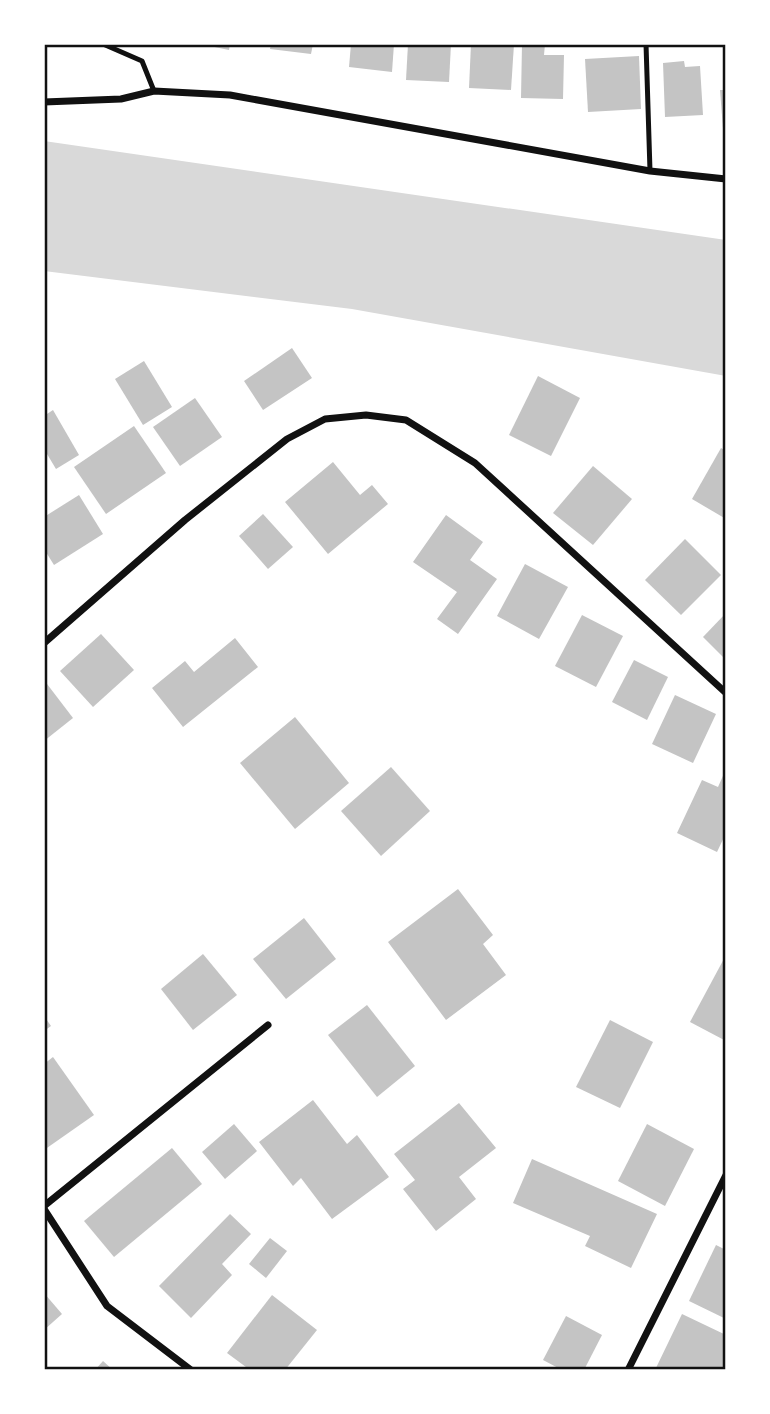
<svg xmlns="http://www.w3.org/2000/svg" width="770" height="1414" font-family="'IBM Plex Serif',serif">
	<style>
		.water { fill: #d9d9d9 }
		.building { fill: #c4c4c4 }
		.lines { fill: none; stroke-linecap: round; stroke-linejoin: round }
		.service { stroke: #111; stroke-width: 5 }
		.minor { stroke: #111; stroke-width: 7 }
		.neatline { fill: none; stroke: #111; stroke-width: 2.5 }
	</style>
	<rect width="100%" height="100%" fill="#fff"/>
	<path class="water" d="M44 141 726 240V376L352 309 44 271Z"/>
	<g class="building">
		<path d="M200 44H230L229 50Z"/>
		<path d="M271 44H313L311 54 270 49Z"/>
		<path d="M351 44H394L392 72 349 67Z"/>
		<path d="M408 44H451L449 82 406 80Z"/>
		<path d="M471 44H514L511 90 469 88Z"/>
		<path d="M522 44H545L544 55H564L563 99 521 98Z"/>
		<path d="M639 56 641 109 588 112 585 59Z"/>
		<path d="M684 61 685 67 700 66 703 115 665 117 663 63Z"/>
		<path d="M720 90H726V142H724Z"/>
		<path d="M292 348 312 378 263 410 244 381Z"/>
		<path d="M144 361 172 407 143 425 115 379Z"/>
		<path d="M538 376 580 398 551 456 509 435Z"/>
		<path d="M195 398 222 437 180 466 153 427Z"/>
		<path d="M53 410 79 455 56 469 44 449V416Z"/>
		<path d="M134 426 166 473 106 514 74 467Z"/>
		<path d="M721 448 726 451V519L692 499Z"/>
		<path d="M333 462 360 495 372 485 388 504 328 554 285 502Z"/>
		<path d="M593 466 632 499 593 545 553 513Z"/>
		<path d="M79 495 103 534 54 565 44 549V517Z"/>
		<path d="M263 514 293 547 268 569 239 536Z"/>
		<path d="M446 515 483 542 470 560 497 579 458 634 437 619 457 592 413 562Z"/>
		<path d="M685 539 721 575 681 615 645 580Z"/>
		<path d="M525 564 568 587 539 639 497 616Z"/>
		<path d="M726 613V660L703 637Z"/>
		<path d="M582 615 623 636 596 687 555 666Z"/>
		<path d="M101 634 134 670 93 707 60 671Z"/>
		<path d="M235 638 258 667 183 727 152 688 185 661 194 672Z"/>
		<path d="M634 660 668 677 647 720 612 702Z"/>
		<path d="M44 680 73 718 44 741Z"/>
		<path d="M675 695 716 714 693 763 652 744Z"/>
		<path d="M295 717 349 783 295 829 240 763Z"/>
		<path d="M391 767 430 811 381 856 341 811Z"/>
		<path d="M726 769V833L717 852 677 833 702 780 718 787Z"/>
		<path d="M458 889 493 935 483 944 506 975 446 1020 388 942Z"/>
		<path d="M304 918 336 959 286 999 253 959Z"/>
		<path d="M203 954 237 995 193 1030 161 989Z"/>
		<path d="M726 955V1041L690 1022Z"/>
		<path d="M367 1005 415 1066 377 1097 328 1035Z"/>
		<path d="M44 1016 51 1026 44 1031Z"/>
		<path d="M610 1020 653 1042 620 1108 576 1087Z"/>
		<path d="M53 1057 94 1115 44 1150V1064Z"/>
		<path d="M313 1100 347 1144 357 1135 389 1177 332 1219 301 1178 293 1186 259 1142Z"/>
		<path d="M459 1103 496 1148 459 1177 476 1199 436 1231 403 1189 415 1180 394 1154Z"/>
		<path d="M234 1124 257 1151 225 1179 202 1152Z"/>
		<path d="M647 1124 694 1149 665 1206 618 1181Z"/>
		<path d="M172 1148 202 1184 114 1257 84 1221Z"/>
		<path d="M532 1159 657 1214 631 1268 585 1246 590 1236 513 1203Z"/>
		<path d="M230 1214 251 1234 222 1264 232 1275 191 1318 159 1286Z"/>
		<path d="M270 1238 287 1251 266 1278 249 1264Z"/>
		<path d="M716 1245 726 1250V1319L689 1301Z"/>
		<path d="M44 1293 62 1314 44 1330Z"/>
		<path d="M272 1295 317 1330 285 1370H250L227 1353Z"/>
		<path d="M682 1314 726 1335V1370L709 1367 707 1370H655Z"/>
		<path d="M566 1316 602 1335 584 1370H562L543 1360Z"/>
		<path d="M103 1361 113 1370H95Z"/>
	</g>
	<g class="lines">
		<g class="service">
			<path d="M103 44 142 61 154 91"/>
			<path d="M646 44 650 171"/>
		</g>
		<g class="minor">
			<path d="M44 102 121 99 154 91 230 95 650 171 726 179"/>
			<path d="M44 643 185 520 287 439 325 419 366 415 406 420 475 463 726 693"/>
			<path d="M44 1206 268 1025"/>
			<path d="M44 1209 107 1306 191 1370"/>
			<path d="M628 1370 726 1175"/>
		</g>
	</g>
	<rect width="770" height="1414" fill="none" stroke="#ffffff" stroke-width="91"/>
	<rect x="46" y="46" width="678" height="1322" class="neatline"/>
</svg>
